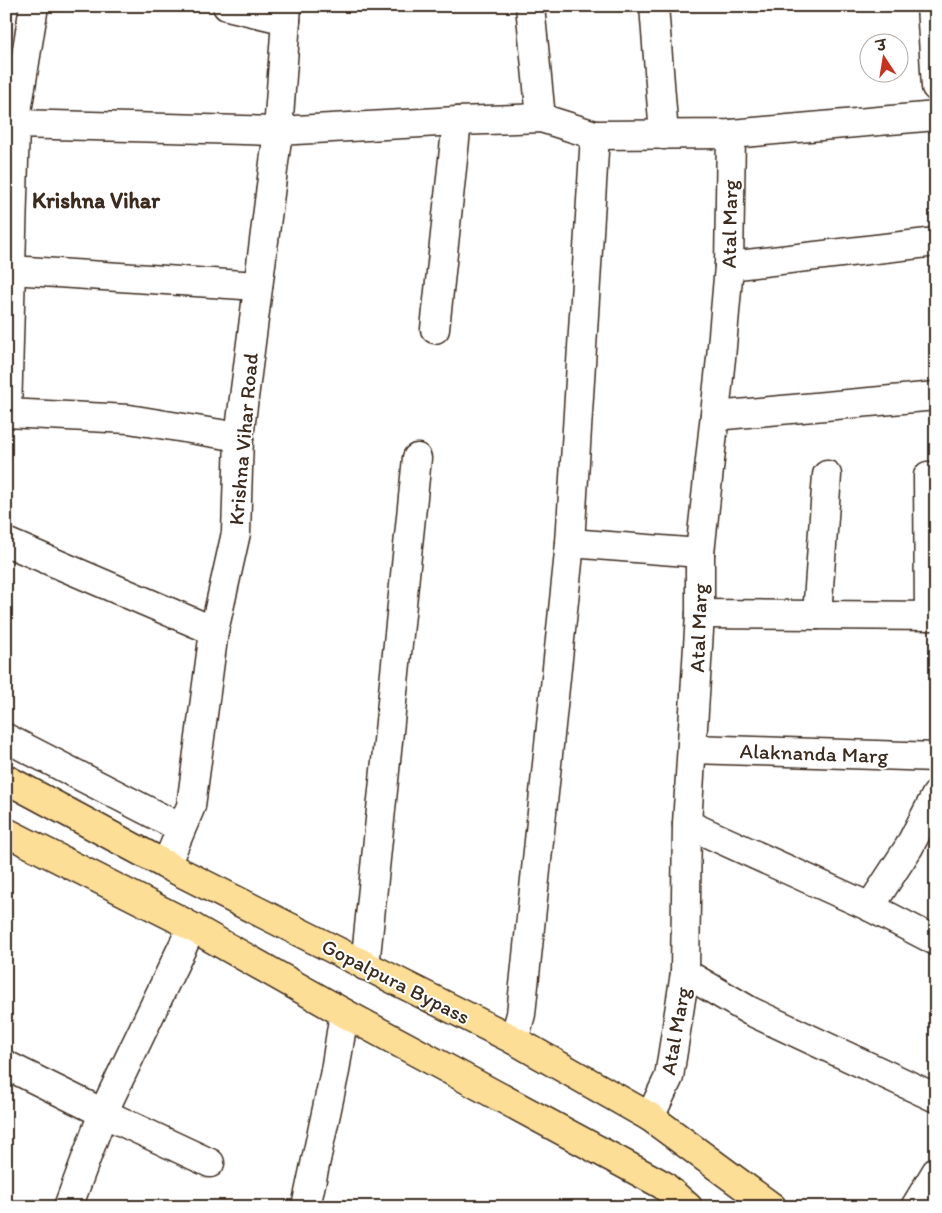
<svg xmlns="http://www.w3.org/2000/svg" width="942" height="1213" font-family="Itim,'Playpen Sans Deva',sans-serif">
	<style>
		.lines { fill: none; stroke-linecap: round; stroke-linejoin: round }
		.minor-casing { stroke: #3b2a1e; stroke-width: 31 }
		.major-casing { stroke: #3b2a1e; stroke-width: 31 }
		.minor { stroke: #fff; stroke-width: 28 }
		.major { stroke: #fdde96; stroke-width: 28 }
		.labels { text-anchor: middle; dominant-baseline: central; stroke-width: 4; stroke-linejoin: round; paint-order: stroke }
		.street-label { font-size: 21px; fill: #3b2a1e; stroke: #fff }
		.neighbourhood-label { font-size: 22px; font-weight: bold; fill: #3b2a1e; stroke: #fff }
	</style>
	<rect width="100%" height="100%" fill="#fff"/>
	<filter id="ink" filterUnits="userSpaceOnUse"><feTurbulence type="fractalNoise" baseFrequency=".02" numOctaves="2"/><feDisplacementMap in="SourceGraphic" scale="10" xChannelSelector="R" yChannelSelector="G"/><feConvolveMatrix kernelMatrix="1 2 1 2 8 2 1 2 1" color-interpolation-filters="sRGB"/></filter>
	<g filter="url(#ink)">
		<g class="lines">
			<g class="minor-casing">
				<g id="minor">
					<path d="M227 6 286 20"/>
					<path d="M530 6 541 118"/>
					<path d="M654 6 664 135"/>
					<path d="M931 6 936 87"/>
					<path d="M15 124 278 131 457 121 541 118 595 135 731 134 936 116"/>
					<path d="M729 266 936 242"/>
					<path d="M11 270 258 286"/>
					<path d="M435 329 457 121"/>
					<path d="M6 413 129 419 239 437"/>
					<path d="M7 413 15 124 34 6"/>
					<path d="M715 416 936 396"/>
					<path d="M928 476 929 616"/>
					<path d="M6 542 214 631"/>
					<path d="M570 543 700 553"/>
					<path d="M700 614 936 616"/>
					<path d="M817 615 827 475"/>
					<path d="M6 738 181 828"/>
					<path d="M692 749 936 757"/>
					<path d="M687 824 870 907 936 941"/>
					<path d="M166 865 191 806 214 631 236 533 239 437 278 131 287 6"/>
					<path d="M870 907 909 847 936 795"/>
					<path d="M365 966 417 458"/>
					<path d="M685 973 750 1011 936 1098"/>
					<path d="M514 1040 521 1014 570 543 595 135"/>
					<path d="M6 1065 103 1113 210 1163"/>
					<path d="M650 1117 669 1077 685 973 687 824 700 614V553L721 358 729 266 731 134"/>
					<path d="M68 1207 103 1113 192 927"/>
					<path d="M306 1207 335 1071 344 1013"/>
					<path d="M915 1207 936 1172"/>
				</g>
			</g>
			<g class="major-casing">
				<g id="major">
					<path d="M6 779 166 865 514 1040 650 1117 772 1207"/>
					<path d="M6 832 174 917 344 1013 663 1185 688 1207"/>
				</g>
			</g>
			<use href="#minor" class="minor"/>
			<use href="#major" class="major"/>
		</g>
	</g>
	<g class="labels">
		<g class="street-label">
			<text transform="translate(729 224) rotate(-89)">Atal Marg</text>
			<text transform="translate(243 439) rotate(-85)">Krishna Vihar Road</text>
			<text transform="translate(698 628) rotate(-88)">Atal Marg</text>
			<text transform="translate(814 753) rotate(2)">Alaknanda Marg</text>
			<text transform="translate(396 981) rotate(27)">Gopalpura Bypass</text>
			<text transform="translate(675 1031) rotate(-80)">Atal Marg</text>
		</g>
		<g class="neighbourhood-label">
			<text x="96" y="200">Krishna Vihar</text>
		</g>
	</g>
	<rect width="942" height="1213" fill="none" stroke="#fff" stroke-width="25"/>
	<rect x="12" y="12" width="917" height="1188" fill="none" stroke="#3b2a1e" stroke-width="2" filter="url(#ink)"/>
	<g transform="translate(884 58) rotate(348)"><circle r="24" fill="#ffffff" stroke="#b1aaa5"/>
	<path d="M0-4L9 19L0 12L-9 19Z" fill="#c8321e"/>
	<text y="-8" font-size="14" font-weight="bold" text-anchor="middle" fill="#3b2a1e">उ</text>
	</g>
</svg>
